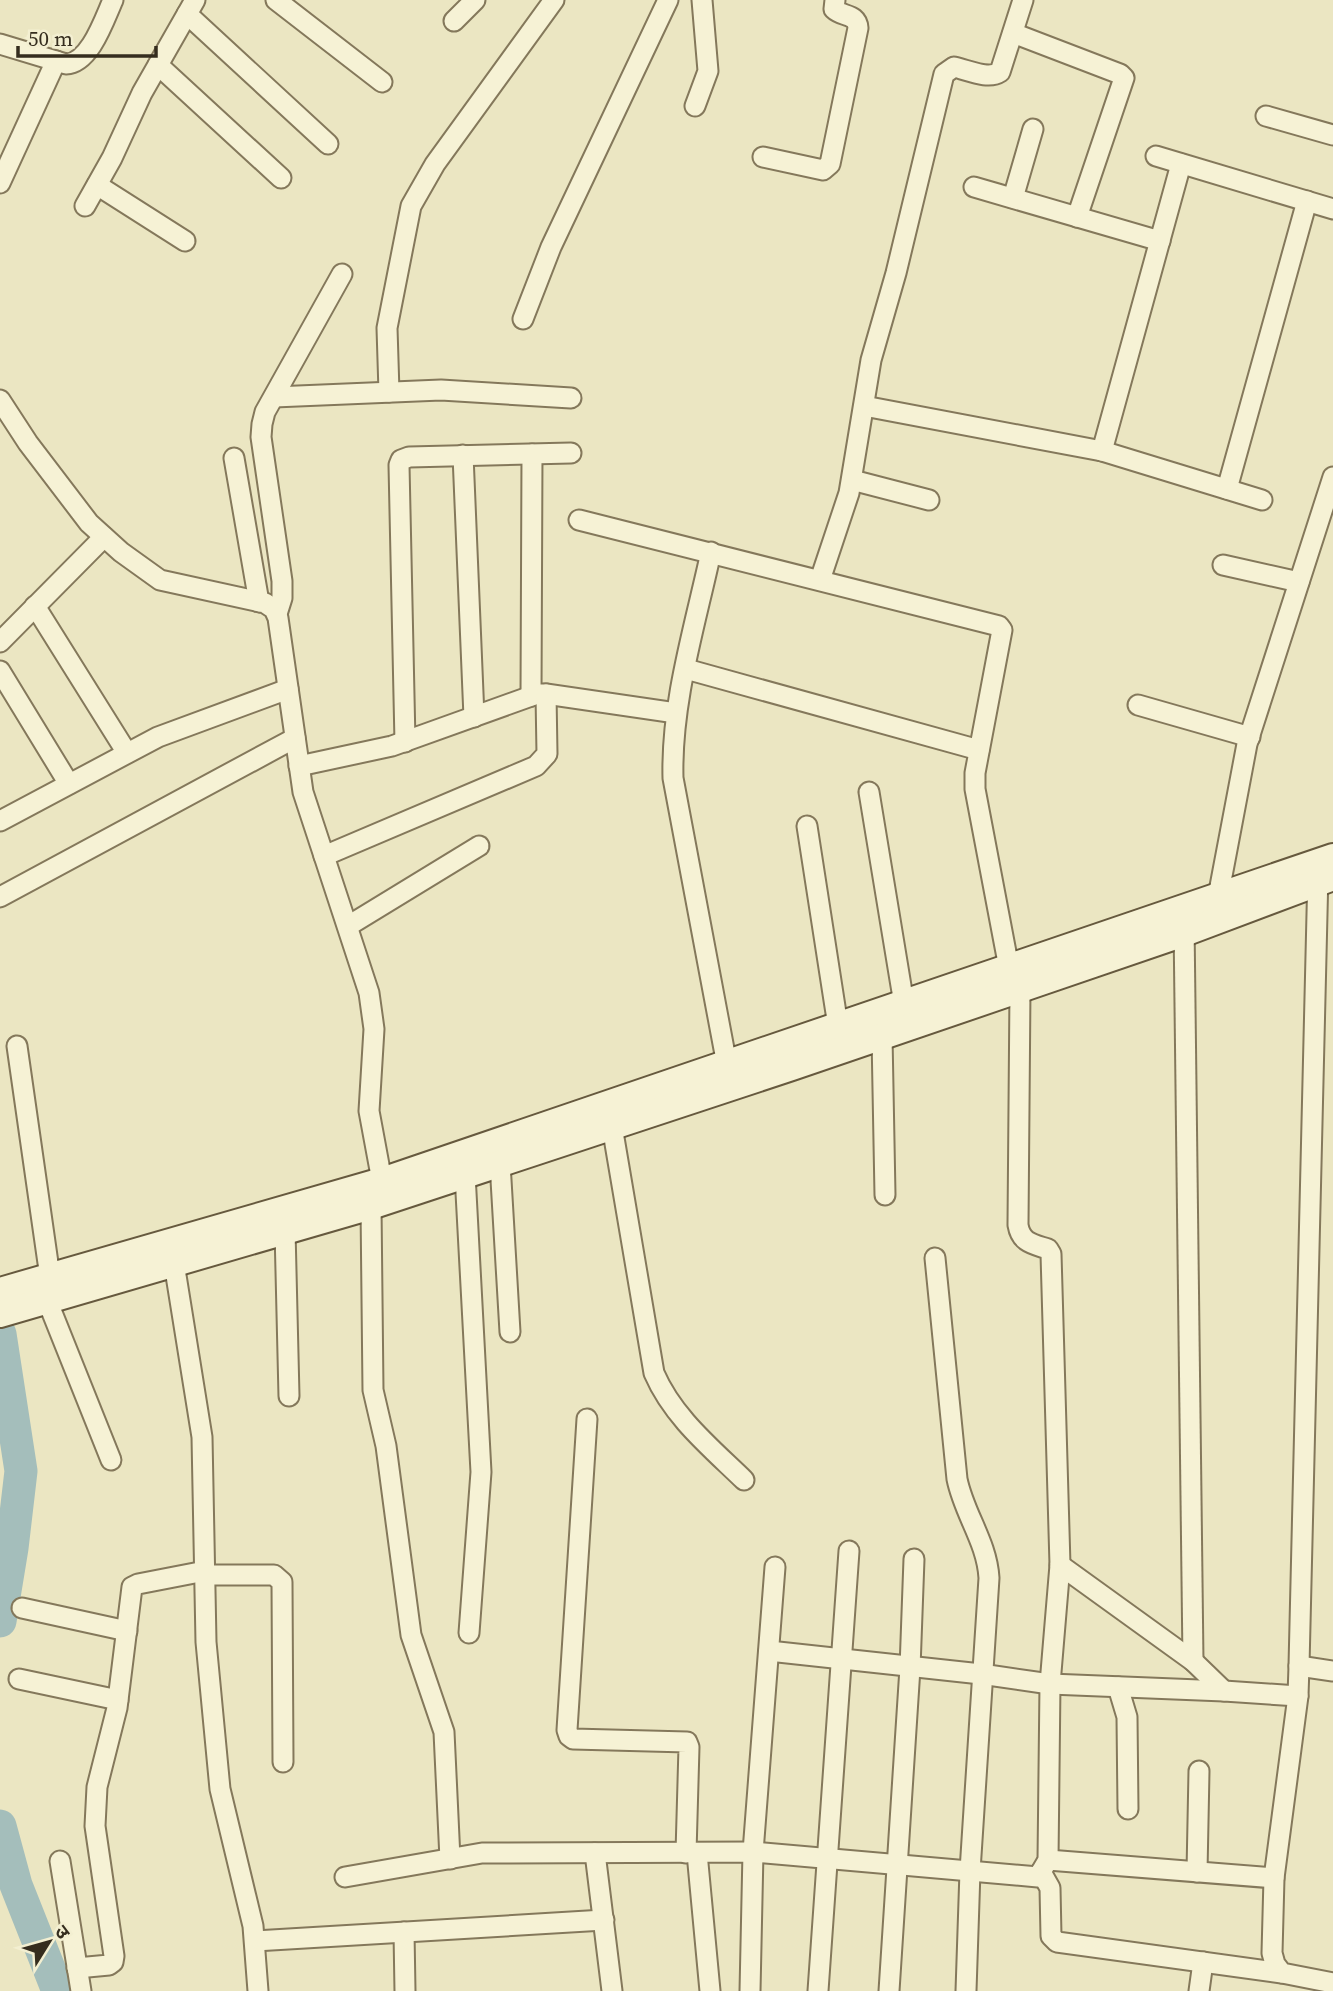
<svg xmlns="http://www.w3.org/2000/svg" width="1333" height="1991" font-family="'Source Serif 4','Noto Sans Devanagari',serif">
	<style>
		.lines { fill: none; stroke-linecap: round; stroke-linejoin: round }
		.river { stroke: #a4bebb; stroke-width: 33 }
		.minor-casing { stroke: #84785b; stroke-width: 23 }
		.secondary-casing { stroke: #66593e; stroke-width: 30 }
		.minor { stroke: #f6f2d5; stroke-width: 19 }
		.secondary { stroke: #f6f2d5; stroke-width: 26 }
	</style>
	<rect width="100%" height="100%" fill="#ebe6c2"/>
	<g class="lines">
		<g class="river">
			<path d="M0 1334 21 1471 12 1548 0 1621"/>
			<path d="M0 1826 16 1885 58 1991"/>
		</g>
		<g class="minor-casing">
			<g id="minor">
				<path d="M276 0 382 82"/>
				<path d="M187 14 328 144"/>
				<path d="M454 21 475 0"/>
				<path d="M1013 33 1120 74 1124 78 1077 217"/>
				<path d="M0 44 66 64C90 63 104 20 113 0"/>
				<path d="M158 65 281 178"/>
				<path d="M695 106 708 71 702 0"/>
				<path d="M1266 116 1333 135"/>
				<path d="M1156 156 1333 209"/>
				<path d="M763 157 823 170 830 164 858 28C857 13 842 17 834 9L835 0"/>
				<path d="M0 183 56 61"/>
				<path d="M97 185 185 241"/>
				<path d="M974 187 1160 241"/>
				<path d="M1013 198 1033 129"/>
				<path d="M85 206 112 158 142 93 195 0"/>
				<path d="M523 319 551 247 668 0"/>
				<path d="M389 392 387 328 411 206 435 164 554 0"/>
				<path d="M274 397 441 390 571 398"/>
				<path d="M0 400 28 443 89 523 121 552 160 580 265 603 274 609 278 618 303 792 369 993 374 1029 369 1111 382 1181"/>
				<path d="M864 406 1102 451 1262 500"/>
				<path d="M1102 451 1181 164"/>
				<path d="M463 455 474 717"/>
				<path d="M234 458 259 602"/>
				<path d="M852 480 929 500"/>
				<path d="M1227 489 1307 201"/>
				<path d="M579 520 999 626 1002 630 975 773V789L1009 968"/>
				<path d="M711 552C695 626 671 702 673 778L727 1065"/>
				<path d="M1223 565 1299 582"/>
				<path d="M820 580 849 493 871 360 896 273 944 74 954 67C968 70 988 80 1000 72L1023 0"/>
				<path d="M35 606 127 753"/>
				<path d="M277 614 282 598V581L261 437 262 424 265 412 342 274"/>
				<path d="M0 642 104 537"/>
				<path d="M686 669 979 750"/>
				<path d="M0 671 69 784"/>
				<path d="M531 696 532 454"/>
				<path d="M1138 705 1250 737"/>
				<path d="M405 742 399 465 401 460 409 457 571 453"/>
				<path d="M299 766 392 746 537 694H546L676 713"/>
				<path d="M869 792 904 1004"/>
				<path d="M0 821 158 737 288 689"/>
				<path d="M807 826 838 1026"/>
				<path d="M324 856 536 766 547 754 546 694"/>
				<path d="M1318 872 1299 1666 1298 1696 1274 1878 1272 1953 1275 1964 1282 1973 1333 1983"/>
				<path d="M0 897 295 738"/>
				<path d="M1218 897 1247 744 1333 477"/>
				<path d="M1184 923 1193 1661"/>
				<path d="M348 926 479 846"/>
				<path d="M882 1036 885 1195"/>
				<path d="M17 1046 50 1277"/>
				<path d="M612 1126 654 1373C673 1417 710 1447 744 1480"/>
				<path d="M500 1163 510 1332"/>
				<path d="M465 1174 481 1472 469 1633"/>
				<path d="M371 1206 373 1390 386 1446 411 1635 444 1732 450 1859"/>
				<path d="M285 1230 289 1396"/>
				<path d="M935 1258 957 1479C964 1514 987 1542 989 1578L970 1871 966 1991"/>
				<path d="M174 1263 202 1437 206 1642 220 1789 253 1926 258 1991"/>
				<path d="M47 1300 111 1460"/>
				<path d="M587 1419 567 1730 569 1736 573 1739 687 1742 689 1747 686 1853"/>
				<path d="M1060 1565 1193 1661 1224 1691"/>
				<path d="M205 1575H274L282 1582 283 1762"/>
				<path d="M22 1608 127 1631"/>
				<path d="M769 1651 981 1674 1050 1684 1224 1691 1298 1696"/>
				<path d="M1299 1666 1333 1671"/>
				<path d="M19 1679 118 1700"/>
				<path d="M1118 1687 1127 1717 1128 1809"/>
				<path d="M595 1853 612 1991"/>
				<path d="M697 1853 710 1991"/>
				<path d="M1048 1860 1274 1878"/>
				<path d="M60 1861 81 1991"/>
				<path d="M1041 1872 1050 1888 1051 1936 1057 1942 1282 1973"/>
				<path d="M1197 1872 1199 1771"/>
				<path d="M345 1877 482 1853 753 1852 1038 1877 1048 1860 1050 1684 1060 1565 1051 1254 1048 1249C1033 1244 1021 1243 1018 1225L1020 989"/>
				<path d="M404 1932 405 1991"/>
				<path d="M255 1941 604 1920"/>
				<path d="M77 1968 109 1965 113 1962 114 1956 95 1826 97 1787 117 1708 132 1587 138 1584 205 1571"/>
				<path d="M750 1991 753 1852 775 1567"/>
				<path d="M818 1991 849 1551"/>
				<path d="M889 1991 910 1668 914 1559"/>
				<path d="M1199 1991 1203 1962"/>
			</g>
		</g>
		<g class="secondary-casing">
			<g id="secondary">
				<path d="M0 1291 382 1181 1333 857"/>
				<path d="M0 1314 371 1206 792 1067 1184 933 1333 877"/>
			</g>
		</g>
		<use href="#minor" class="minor"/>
		<use href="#secondary" class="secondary"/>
	</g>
	<g transform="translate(49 1942) rotate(53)" stroke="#f3efd1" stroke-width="5" paint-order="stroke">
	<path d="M0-5L12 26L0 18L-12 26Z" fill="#352d1e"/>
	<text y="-10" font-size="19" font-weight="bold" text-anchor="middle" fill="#352d1e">उ</text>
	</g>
	<path d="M18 46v10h138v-10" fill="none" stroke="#352d1e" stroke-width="3.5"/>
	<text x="28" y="46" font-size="21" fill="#352d1e" stroke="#f3efd1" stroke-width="5" paint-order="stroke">50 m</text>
</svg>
